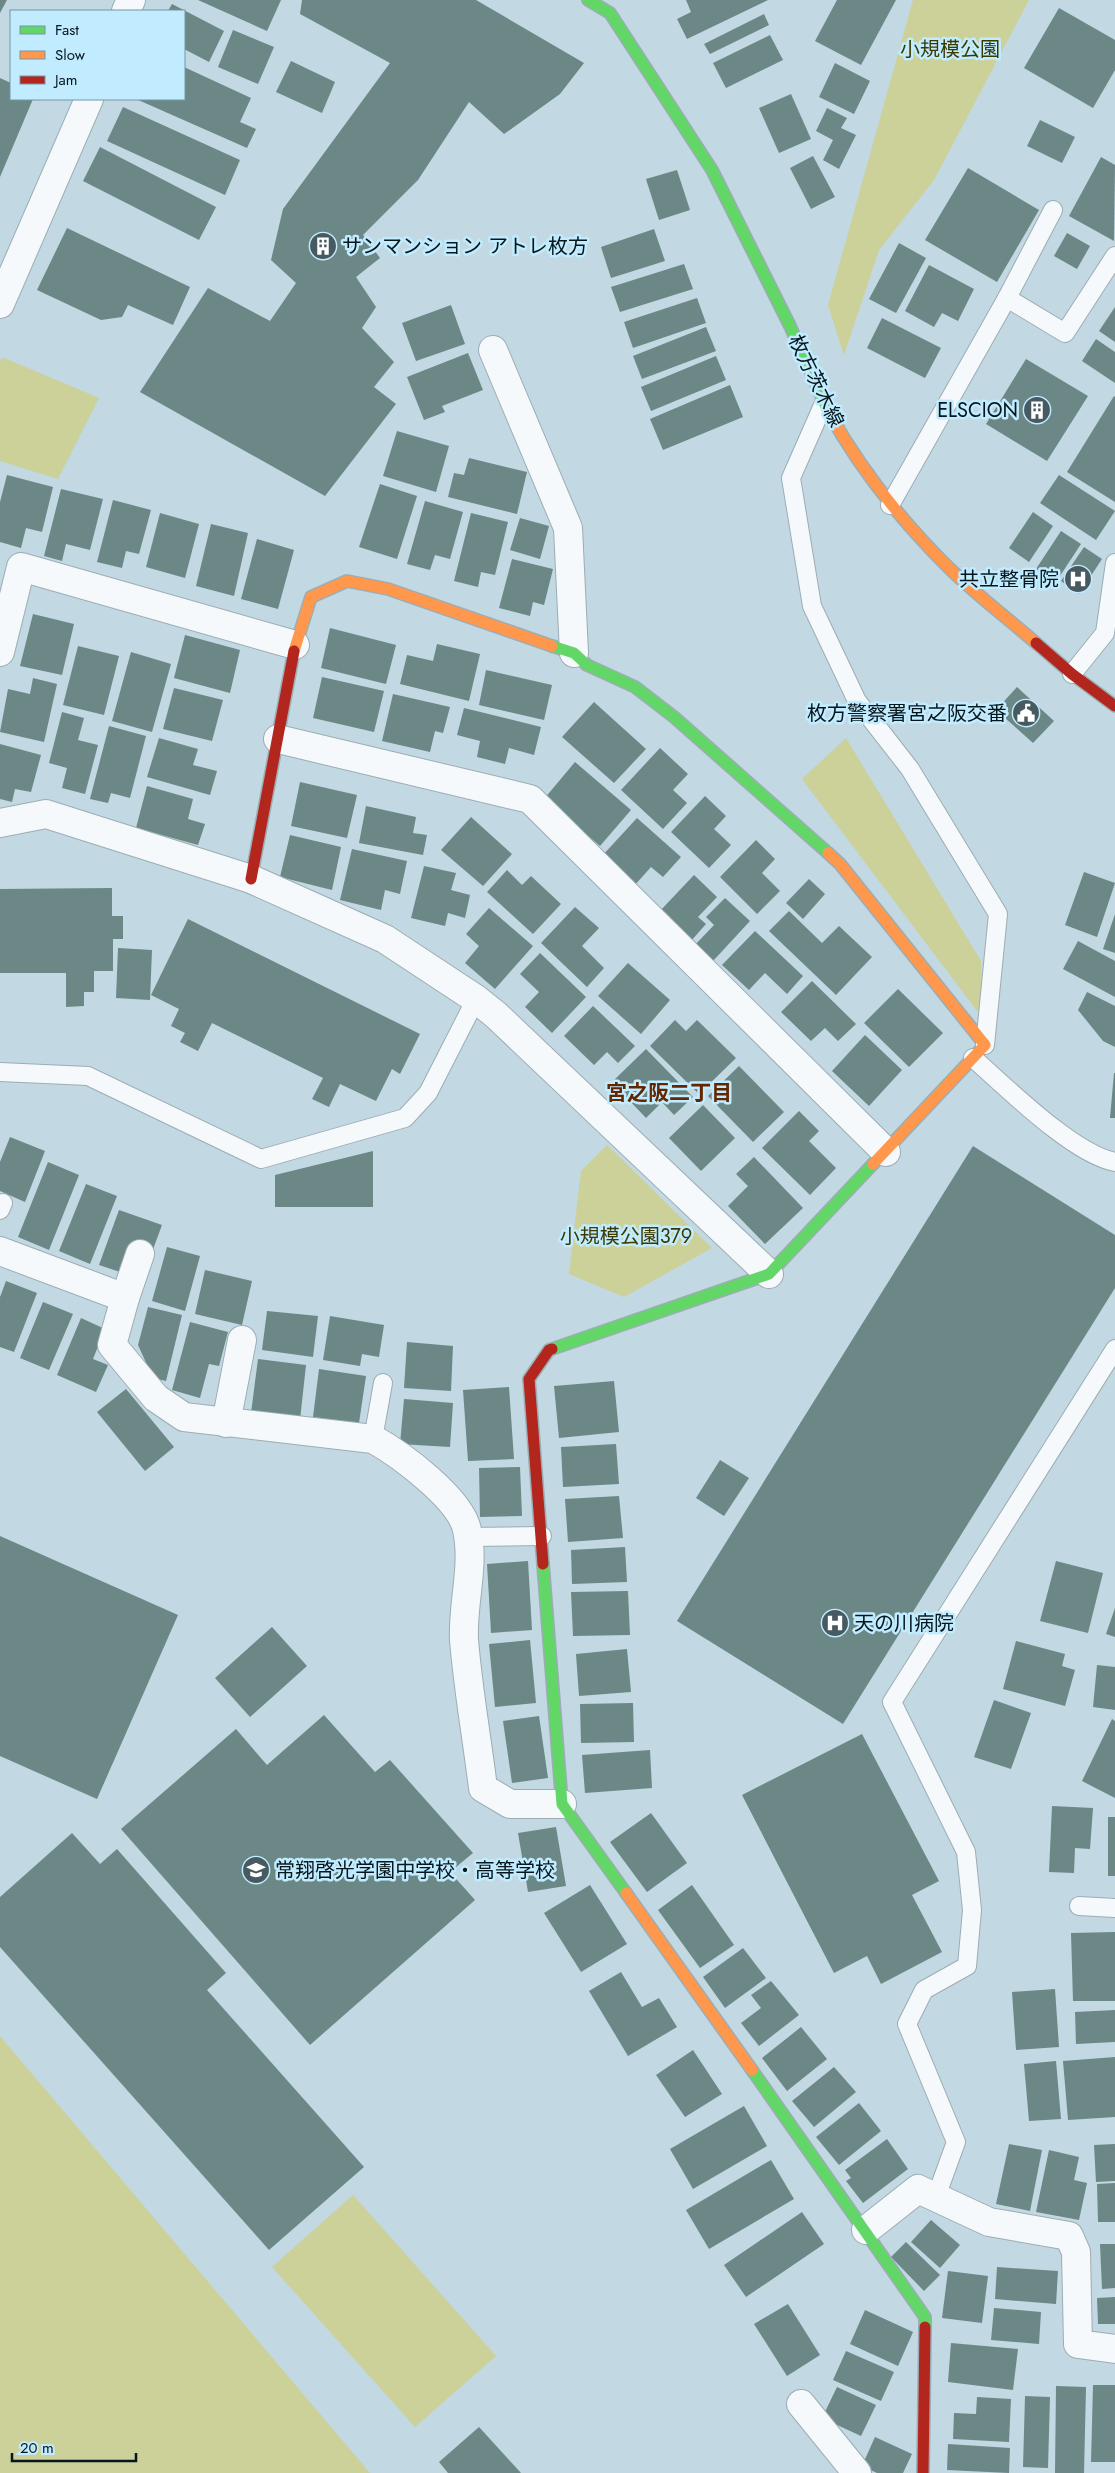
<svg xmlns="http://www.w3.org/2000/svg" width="1115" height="2473" font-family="Jost,'Noto Sans JP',sans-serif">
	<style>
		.green { fill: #cbd198 }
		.building { fill: #6b8786 }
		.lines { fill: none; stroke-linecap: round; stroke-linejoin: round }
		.lane-casing { stroke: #9cadb4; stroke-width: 20 }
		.street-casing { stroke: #9cadb4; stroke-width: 30 }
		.fast-casing { stroke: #9cadb4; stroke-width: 14 }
		.slow-casing { stroke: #9cadb4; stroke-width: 14 }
		.jam-casing { stroke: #9cadb4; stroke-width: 14 }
		.lane { stroke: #f6f9fb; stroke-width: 18 }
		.street { stroke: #f6f9fb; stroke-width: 28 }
		.fast { stroke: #63d668; stroke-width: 11 }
		.slow { stroke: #ff974d; stroke-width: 11 }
		.jam { stroke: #b3261e; stroke-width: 11 }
		.labels { text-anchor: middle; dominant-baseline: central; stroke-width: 5; stroke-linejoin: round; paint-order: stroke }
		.park-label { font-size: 20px; fill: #3c3900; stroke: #c1ebfe }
		.poi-label { font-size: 20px; fill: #06161c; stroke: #c1ebfe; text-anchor: start }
		.street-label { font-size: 20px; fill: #06161c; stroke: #c1ebfe }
		.neighbourhood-label { font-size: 21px; font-weight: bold; fill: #632600; stroke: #c1ebfe }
	</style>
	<rect width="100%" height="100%" fill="#c2d8e2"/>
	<g class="green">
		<path d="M913 0H1029L934 180 879 250 844 355 828 305Z"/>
		<path d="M2 357 99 398 58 479 0 461V362Z"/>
		<path d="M846 738 981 961V1016L802 779Z"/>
		<path d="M607 1145 712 1248 624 1297 569 1274 581 1171Z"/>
		<path d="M0 2036 370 2473H0Z"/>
		<path d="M353 2195 496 2356 415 2427 272 2267Z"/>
	</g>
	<g class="building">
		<path d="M0 0H7L0 13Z"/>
		<path d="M198 0H281L267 31Z"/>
		<path d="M302 0H476L584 63 560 94 504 134 469 102 418 180 363 235 380 258 356 277 376 307 362 328 394 362 374 387 396 404 325 496 140 392 208 288 270 321 296 283 271 260 283 209 390 63 300 14Z"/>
		<path d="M686 0H768L687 39 677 19 691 12Z"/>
		<path d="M837 0H896L861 65 815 41Z"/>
		<path d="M172 4 224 31 209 62 184 49V11H168Z"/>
		<path d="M1059 8 1115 40V70L1093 108 1024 68Z"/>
		<path d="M764 14 769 25 710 54 704 44Z"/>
		<path d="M233 30 274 47 258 84 218 67Z"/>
		<path d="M770 35 783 60 726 88 713 63Z"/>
		<path d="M291 61 335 82 322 113 276 92Z"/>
		<path d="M835 63 870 81 854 114 819 97Z"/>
		<path d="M184 67 251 98 240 122 256 129 247 148 136 99H184Z"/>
		<path d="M0 78 11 83V99H33L0 177Z"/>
		<path d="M791 94 811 139 779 153 759 108Z"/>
		<path d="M123 107 240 160 225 195 107 141Z"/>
		<path d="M827 108 847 118 841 128 856 135 839 169 823 160 833 140 816 131Z"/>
		<path d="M1040 120 1075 137 1062 163 1027 146Z"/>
		<path d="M100 147 216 207 199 240 83 181Z"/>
		<path d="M813 156 835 197 811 209 790 168Z"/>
		<path d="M1101 157 1115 165 1114 241 1069 216Z"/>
		<path d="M968 168 1039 210 997 282 925 240Z"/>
		<path d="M677 170 690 210 659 220 646 179Z"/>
		<path d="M67 228 190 287 173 325 128 305 122 317 101 320 37 290Z"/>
		<path d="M654 229 665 261 611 278 601 247Z"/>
		<path d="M1067 233 1090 246 1077 269 1054 256Z"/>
		<path d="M899 243 926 258 896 313 869 299Z"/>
		<path d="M684 264 693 289 620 312 611 287Z"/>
		<path d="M929 265 974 289 958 321 942 313 934 327 905 311Z"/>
		<path d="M697 298 706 323 633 348 624 322Z"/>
		<path d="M451 305 465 344 416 361 402 323Z"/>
		<path d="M1115 307V342L1099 331Z"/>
		<path d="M882 318 941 348 925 378 867 348Z"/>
		<path d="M706 327 716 351 642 379 633 356Z"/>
		<path d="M1096 339 1115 352V383L1082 361Z"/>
		<path d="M468 353 483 390 442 406 445 412 424 420 407 377Z"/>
		<path d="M716 356 726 380 651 411 641 387Z"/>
		<path d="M1026 359 1088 396 1047 461 986 424Z"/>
		<path d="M730 385 743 417 663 450 650 419Z"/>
		<path d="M1114 396 1115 397V502L1067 472Z"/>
		<path d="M397 431 449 446 436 492 383 476Z"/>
		<path d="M469 458 527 472 517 514 448 497 454 473 464 475Z"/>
		<path d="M7 475 53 487 42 532 26 528 21 548 0 542V502Z"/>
		<path d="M1059 475 1115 511 1096 540 1040 503Z"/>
		<path d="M380 484 417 496 397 559 359 547Z"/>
		<path d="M61 489 103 499 90 550 66 544 62 561 44 556Z"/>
		<path d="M113 500 151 510 139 554 126 551 122 568 97 562Z"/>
		<path d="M425 501 463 512 450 559 435 555 430 570 407 564Z"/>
		<path d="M1033 512 1053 526 1029 562 1009 548Z"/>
		<path d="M160 513 199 524 185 578 146 567Z"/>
		<path d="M471 513 508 522 495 575 481 572 478 587 454 581Z"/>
		<path d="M520 518 549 526 540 559 510 550Z"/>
		<path d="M211 524 248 533 234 596 196 586Z"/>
		<path d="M1061 531 1081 544 1056 582 1036 569Z"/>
		<path d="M257 539 294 550 278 609 241 599Z"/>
		<path d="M1084 547 1102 559 1079 594 1061 581Z"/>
		<path d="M512 559 553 569 544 605 533 602 530 616 499 608Z"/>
		<path d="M33 614 74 624 62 675 20 666Z"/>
		<path d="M330 628 396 645 386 684 321 668Z"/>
		<path d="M185 635 240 650 230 693 174 678Z"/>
		<path d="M437 644 480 654 469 701 400 684 407 655 433 661Z"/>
		<path d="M78 646 119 656 104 715 63 705Z"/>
		<path d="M131 652 171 664 152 732 112 721Z"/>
		<path d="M486 670 552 685 544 720 479 705Z"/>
		<path d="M322 677 384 691 374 732 313 718Z"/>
		<path d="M33 678 57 684 44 742 0 732 8 689 30 694Z"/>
		<path d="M1017 687 1054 721 1033 743 996 710Z"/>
		<path d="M174 688 223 700 212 741 163 729Z"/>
		<path d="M393 694 450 707 443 733 435 731 430 752 382 741Z"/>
		<path d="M594 702 646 749 614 783 562 737Z"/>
		<path d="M464 708 541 727 534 755 509 748 505 764 477 757 480 741 457 735Z"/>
		<path d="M62 712 84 718 78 740 98 745 85 794 62 788 67 768 49 763Z"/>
		<path d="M109 726 146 736 130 798 111 793 108 803 90 799Z"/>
		<path d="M159 738 198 749 193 765 217 771 210 795 147 777Z"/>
		<path d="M0 744 41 755 31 792 15 789 12 802 0 799Z"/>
		<path d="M660 748 688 774 673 790 687 803 663 829 621 790Z"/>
		<path d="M575 762 631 810 600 846 544 799Z"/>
		<path d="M300 782 357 795 347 838 291 826Z"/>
		<path d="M147 786 193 799 188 819 205 824 198 845 136 828Z"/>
		<path d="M705 796 726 816 714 829 731 845 709 868 671 832Z"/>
		<path d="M366 806 416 817 413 833 427 835 423 855 359 843Z"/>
		<path d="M471 817 512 854 483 886 441 850Z"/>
		<path d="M637 818 681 857 663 877 651 867 634 886 602 856Z"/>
		<path d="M290 835 341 847 332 890 280 877Z"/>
		<path d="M756 840 775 859 762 873 780 891 757 914 720 877Z"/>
		<path d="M352 849 407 861 400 894 385 890 381 910 340 900Z"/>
		<path d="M424 866 456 873 451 890 470 895 465 918 448 913 445 926 411 918Z"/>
		<path d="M507 870 522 885 531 876 561 904 533 934 487 892Z"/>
		<path d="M1084 872 1115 883 1097 937 1065 925Z"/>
		<path d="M694 875 717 897 698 917 706 924 691 941 659 912Z"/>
		<path d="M809 879 825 894 803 919 786 903Z"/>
		<path d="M112 888V916H123V939H113V971H94V992H84V1006L66 1007V973H0V889Z"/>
		<path d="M725 898 750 921 713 961 695 945 714 925 706 917Z"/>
		<path d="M575 907 599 928 582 946 604 968 587 987 541 943Z"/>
		<path d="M489 908 533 946 495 989 465 963 479 946 466 934Z"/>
		<path d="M789 911 822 943 839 926 872 957 836 995 769 931Z"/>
		<path d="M1115 914V953L1103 949Z"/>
		<path d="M188 919 420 1034 400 1074 392 1069 376 1101 340 1084 329 1107 312 1099 323 1078 212 1023 198 1051 180 1042 185 1033 171 1026 179 1009 151 995Z"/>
		<path d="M755 931 803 976 787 994 765 973 749 990 722 965Z"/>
		<path d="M1078 941 1115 961V997L1063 969Z"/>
		<path d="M118 948 152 950 150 1000 116 998Z"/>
		<path d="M540 953 586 997 552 1033 525 1007 539 992 520 974Z"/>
		<path d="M628 963 670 1000 641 1034 598 996Z"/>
		<path d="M812 981 856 1024 838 1041 825 1028 811 1041 781 1012Z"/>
		<path d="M898 989 943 1033 909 1067 864 1023Z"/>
		<path d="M1087 992 1115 1006V1047L1103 1041 1078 1010Z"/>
		<path d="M593 1006 635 1046 618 1063 607 1052 594 1065 564 1036Z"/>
		<path d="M675 1020 686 1031 697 1020 736 1058 699 1094 650 1046Z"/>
		<path d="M865 1035 902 1070 869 1106 832 1071Z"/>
		<path d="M646 1049 693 1097 674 1115 662 1102 646 1118 612 1082Z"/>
		<path d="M739 1066 784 1112 753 1142 708 1096Z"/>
		<path d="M1114 1073H1115V1118H1110Z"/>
		<path d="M703 1105 735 1138 701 1171 669 1138Z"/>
		<path d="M799 1111 819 1131 809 1141 836 1168 810 1195 762 1148Z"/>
		<path d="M10 1137 45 1151 25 1202 0 1191V1162Z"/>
		<path d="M973 1146 1115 1235V1288L843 1724 677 1621Z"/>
		<path d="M373 1151V1207H275V1175Z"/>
		<path d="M754 1157 803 1208 765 1244 728 1206 748 1186 736 1174Z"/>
		<path d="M48 1162 79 1175 49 1250 18 1237Z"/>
		<path d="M86 1184 117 1196 90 1264 59 1251Z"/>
		<path d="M119 1210 162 1225 152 1252 123 1273 99 1265Z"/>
		<path d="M167 1247 200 1256 185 1311 152 1301Z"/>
		<path d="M205 1270 252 1281 242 1325 195 1314Z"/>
		<path d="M6 1281 37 1293 14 1352 0 1347V1297Z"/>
		<path d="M43 1302 73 1314 49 1370 20 1358Z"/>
		<path d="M148 1307 182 1315 166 1381 153 1378 138 1345Z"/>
		<path d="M267 1311 318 1316 313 1357 262 1350Z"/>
		<path d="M330 1316 384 1325 379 1357 362 1354 360 1366 323 1360Z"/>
		<path d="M81 1318 105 1329 93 1359 108 1365 96 1392 57 1375Z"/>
		<path d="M190 1322 228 1332 219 1366 209 1364 200 1398 172 1390Z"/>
		<path d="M407 1342 453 1346 451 1391 404 1388Z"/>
		<path d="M258 1359 306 1365 300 1420 251 1413Z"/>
		<path d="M319 1369 366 1376 359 1423 313 1417Z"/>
		<path d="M614 1381 619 1432 559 1438 554 1386Z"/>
		<path d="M509 1387 514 1459 468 1461 463 1390Z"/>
		<path d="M126 1389 174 1447 145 1471 97 1412Z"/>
		<path d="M404 1399 453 1403 450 1447 400 1444Z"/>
		<path d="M616 1444 619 1484 563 1487 561 1447Z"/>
		<path d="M720 1460 749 1478 724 1516 696 1498Z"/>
		<path d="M520 1467 522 1516 480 1517 479 1468Z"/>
		<path d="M619 1496 623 1538 568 1542 565 1499Z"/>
		<path d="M0 1536 178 1615 97 1799 0 1756Z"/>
		<path d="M625 1547 627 1582 572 1584 571 1550Z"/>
		<path d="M528 1561 532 1630 491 1633 487 1564Z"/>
		<path d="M1056 1561 1103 1573 1088 1633 1040 1621Z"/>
		<path d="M628 1591 630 1635 573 1636 571 1592Z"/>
		<path d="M1115 1608V1637L1106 1634Z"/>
		<path d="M272 1627 307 1666 250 1717 215 1678Z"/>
		<path d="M530 1640 536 1703 495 1707 489 1644Z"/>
		<path d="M1016 1641 1065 1654 1062 1666 1075 1670 1065 1706 1003 1689Z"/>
		<path d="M627 1649 631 1692 579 1696 576 1654Z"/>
		<path d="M1097 1665 1115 1667V1710L1093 1707Z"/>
		<path d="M994 1700 1031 1713 1011 1769 974 1757Z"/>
		<path d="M633 1703 634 1742 581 1743 580 1704Z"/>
		<path d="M324 1715 375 1772 390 1760 473 1853 450 1872 475 1900 310 2045 121 1829 236 1729 267 1765Z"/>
		<path d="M539 1716 548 1778 512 1783 503 1721Z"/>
		<path d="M1112 1719 1115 1721V1798L1082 1781Z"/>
		<path d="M862 1734 939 1881 912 1895 942 1952 881 1984 867 1956 834 1973 742 1795Z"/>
		<path d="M650 1750 652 1788 585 1793 582 1755Z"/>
		<path d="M1052 1806 1093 1808 1090 1849 1075 1848 1074 1873 1049 1872Z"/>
		<path d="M651 1813 687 1863 647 1892 610 1842Z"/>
		<rect x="1108" y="1817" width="7" height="59"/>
		<path d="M556 1827 566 1886 528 1892 518 1833Z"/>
		<path d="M72 1833 100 1864 117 1849 226 1973 207 1990 364 2167 269 2250 0 1947V1897Z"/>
		<path d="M590 1885 627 1944 581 1972 544 1913Z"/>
		<path d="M692 1885 734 1945 700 1968 658 1910Z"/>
		<path d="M1115 1932V2001H1073L1071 1933Z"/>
		<path d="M743 1948 766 1978 725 2008 703 1977Z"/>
		<path d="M621 1972 642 2007 659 1998 677 2027 628 2056 589 1991Z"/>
		<path d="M771 1981 799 2015 759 2046 741 2023 761 2008 751 1995Z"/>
		<path d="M1055 1989 1059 2047 1016 2050 1012 1992Z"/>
		<path d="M1115 2010V2042L1076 2044 1075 2012Z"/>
		<path d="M801 2027 827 2059 787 2091 762 2058Z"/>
		<path d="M693 2050 722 2094 685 2117 656 2075Z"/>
		<path d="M1115 2057V2117L1068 2120 1063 2061Z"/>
		<path d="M1056 2061 1061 2119 1029 2121 1024 2064Z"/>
		<path d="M834 2067 856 2092 814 2127 792 2101Z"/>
		<path d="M859 2103 881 2131 839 2165 816 2137Z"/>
		<path d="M744 2106 767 2146 693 2189 670 2149Z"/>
		<path d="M887 2139 908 2169 863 2203 846 2181 851 2178 845 2170Z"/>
		<path d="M1009 2144 1042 2150 1030 2211 996 2204Z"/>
		<path d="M1115 2144V2181L1096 2182 1094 2145Z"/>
		<path d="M1049 2150 1079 2157 1074 2180 1087 2183 1079 2220 1036 2212Z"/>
		<path d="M771 2160 794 2199 709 2249 686 2210Z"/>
		<path d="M1115 2183V2222H1098L1097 2184Z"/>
		<path d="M802 2212 824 2244 746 2297 724 2265Z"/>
		<path d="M931 2220 960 2245 940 2268 911 2242Z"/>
		<path d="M906 2242 940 2275 924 2291 891 2257Z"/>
		<path d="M1100 2244H1115V2288L1102 2289Z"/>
		<path d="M997 2267 1058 2271 1056 2304 995 2299Z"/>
		<path d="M948 2271 988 2276 982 2323 942 2318Z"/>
		<path d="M1115 2297V2324H1098L1097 2298Z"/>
		<path d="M788 2304 820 2355 787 2376 754 2324Z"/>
		<path d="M994 2308 1041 2312 1039 2344 991 2340Z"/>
		<path d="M865 2310 913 2332 898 2366 850 2344Z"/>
		<path d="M951 2343 1018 2349 1013 2390 948 2382Z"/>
		<path d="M846 2351 894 2372 881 2401 833 2380Z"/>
		<path d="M1093 2385H1115V2462H1091Z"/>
		<path d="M1056 2386 1086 2387 1084 2473H1055Z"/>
		<path d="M837 2387 876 2405 861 2436 822 2418Z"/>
		<path d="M1025 2396 1050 2397 1048 2468 1023 2467Z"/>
		<path d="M977 2397 1011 2399 1009 2442 953 2439 954 2413 976 2414Z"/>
		<path d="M479 2427 521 2473H448L439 2462Z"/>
		<path d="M875 2437 912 2454 903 2473H877L862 2466Z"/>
		<path d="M948 2444 1010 2448 1009 2473 947 2470Z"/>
	</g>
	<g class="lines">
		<g class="lane-casing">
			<g id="lane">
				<path d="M1007 298 1053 210"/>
				<path d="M824 403 791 478 812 606 857 701 910 769 998 914 985 1045"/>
				<path d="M890 505 1007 298 1065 333 1115 256"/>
				<path d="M1072 674 1105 633 1115 563"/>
				<path d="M973 1058C1006 1087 1073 1154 1115 1162"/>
				<path d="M0 1072 88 1076 261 1159 405 1118 428 1093 476 999"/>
				<path d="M0 1210 3 1203"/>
				<path d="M373 1439 383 1383"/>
				<path d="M468 1537 542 1536"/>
				<path d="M1079 1906 1115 1908"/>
				<path d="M936 2197 956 2142 907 2024 924 1990 967 1966 972 1910 966 1852 892 1702 1115 1349"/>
			</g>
		</g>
		<g class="street-casing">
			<g id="street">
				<path d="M126 11 131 0"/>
				<path d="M0 304 89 99"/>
				<path d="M493 350 568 528 574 653"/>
				<path d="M0 652 21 567 295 645"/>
				<path d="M278 739 530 799 886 1152"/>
				<path d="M0 823 46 814 251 879 385 939 476 999 496 1015 769 1274"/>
				<path d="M0 1251 125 1298 112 1345 156 1398 184 1417 373 1439C400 1454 461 1499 467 1530 475 1566 462 1604 464 1640 468 1689 477 1739 483 1788L510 1804H562"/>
				<path d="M125 1298 140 1254"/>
				<path d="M226 1423 242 1340"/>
				<path d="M866 2230 918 2189 989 2222 1069 2236 1076 2252 1078 2344 1115 2349"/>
				<path d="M801 2404 857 2473"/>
			</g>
		</g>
		<g class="fast-casing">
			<g id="fast">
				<path d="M588 0 610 13 712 170 790 326 828 411"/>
				<path d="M552 646 574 653 587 665 635 687 674 717 828 853"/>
				<path d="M552 1349 769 1274 873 1164"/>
				<path d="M543 1564 562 1804 626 1893"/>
				<path d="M752 2070 925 2317V2327"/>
			</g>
		</g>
		<g class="slow-casing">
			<g id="slow">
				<path d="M828 411C860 469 900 519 946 565 974 593 1006 617 1036 643"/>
				<path d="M294 651 311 597 347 581 388 589 552 646"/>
				<path d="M828 853 840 864 985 1045 873 1164"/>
				<path d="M626 1893 752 2070"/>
			</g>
		</g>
		<g class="jam-casing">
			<g id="jam">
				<path d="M1036 643 1072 674 1115 706"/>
				<path d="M251 879 294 651"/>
				<path d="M543 1564 529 1379 549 1350 552 1349"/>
				<path d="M923 2473 925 2327"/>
			</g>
		</g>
		<use href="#lane" class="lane"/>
		<use href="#street" class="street"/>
		<use href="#fast" class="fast"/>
		<use href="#slow" class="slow"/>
		<use href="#jam" class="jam"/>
	</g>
	<defs>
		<g id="building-disc" transform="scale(1.4375)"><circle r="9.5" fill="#485a61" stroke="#c1ebfe"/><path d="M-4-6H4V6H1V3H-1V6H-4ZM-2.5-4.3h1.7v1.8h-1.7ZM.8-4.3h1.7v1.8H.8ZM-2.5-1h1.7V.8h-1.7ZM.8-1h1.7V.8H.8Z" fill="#fff"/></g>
		<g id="hospital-disc" transform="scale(1.4375)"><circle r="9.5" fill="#485a61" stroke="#c1ebfe"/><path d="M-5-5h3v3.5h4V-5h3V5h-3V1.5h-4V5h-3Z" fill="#fff"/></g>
		<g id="civic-disc" transform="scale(1.4375)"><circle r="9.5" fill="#485a61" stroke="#c1ebfe"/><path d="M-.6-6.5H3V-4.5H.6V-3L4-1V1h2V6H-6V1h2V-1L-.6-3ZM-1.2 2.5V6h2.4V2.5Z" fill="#fff"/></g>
		<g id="school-disc" transform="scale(1.4375)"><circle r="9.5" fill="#485a61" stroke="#c1ebfe"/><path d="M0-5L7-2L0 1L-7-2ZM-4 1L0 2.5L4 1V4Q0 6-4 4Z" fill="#fff"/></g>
	</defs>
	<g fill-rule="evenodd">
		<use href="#building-disc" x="323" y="246"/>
		<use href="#building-disc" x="1037" y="410"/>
		<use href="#hospital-disc" x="1078" y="579"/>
		<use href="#civic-disc" x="1026" y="713"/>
		<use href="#hospital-disc" x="835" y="1623"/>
		<use href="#school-disc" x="256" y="1870"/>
	</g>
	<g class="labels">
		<g class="park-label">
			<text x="950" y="49">小規模公園</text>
			<text x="626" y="1236">小規模公園379</text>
		</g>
		<g class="poi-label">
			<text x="342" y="246">サンマンション アトレ枚方</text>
			<text x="1018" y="410" text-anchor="end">ELSCION</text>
			<text x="1059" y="579" text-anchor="end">共立整骨院</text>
			<text x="1007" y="713" text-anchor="end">枚方警察署宮之阪交番</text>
			<text x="854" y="1623">天の川病院</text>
			<text x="275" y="1870">常翔啓光学園中学校・高等学校</text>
		</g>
		<g class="street-label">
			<text transform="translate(816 381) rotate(64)">枚方茨木線</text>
		</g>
		<g class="neighbourhood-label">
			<text x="669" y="1093">宮之阪二丁目</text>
		</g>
	</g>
	<rect x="10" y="10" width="175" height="90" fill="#c1ebfe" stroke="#7696a4"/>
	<rect x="20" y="26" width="25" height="8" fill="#63d668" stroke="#7696a4"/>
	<text x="55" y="35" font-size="15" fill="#06161c">Fast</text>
	<rect x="20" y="51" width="25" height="8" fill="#ff974d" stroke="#7696a4"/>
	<text x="55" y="60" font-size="15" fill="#06161c">Slow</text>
	<rect x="20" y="76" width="25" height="8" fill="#b3261e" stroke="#7696a4"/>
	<text x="55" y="85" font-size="15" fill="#06161c">Jam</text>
	<path d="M12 2453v8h124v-8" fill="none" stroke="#06161c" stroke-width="2.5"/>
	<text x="20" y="2453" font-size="15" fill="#06161c" stroke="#c1ebfe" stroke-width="4" paint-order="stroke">20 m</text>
</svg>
